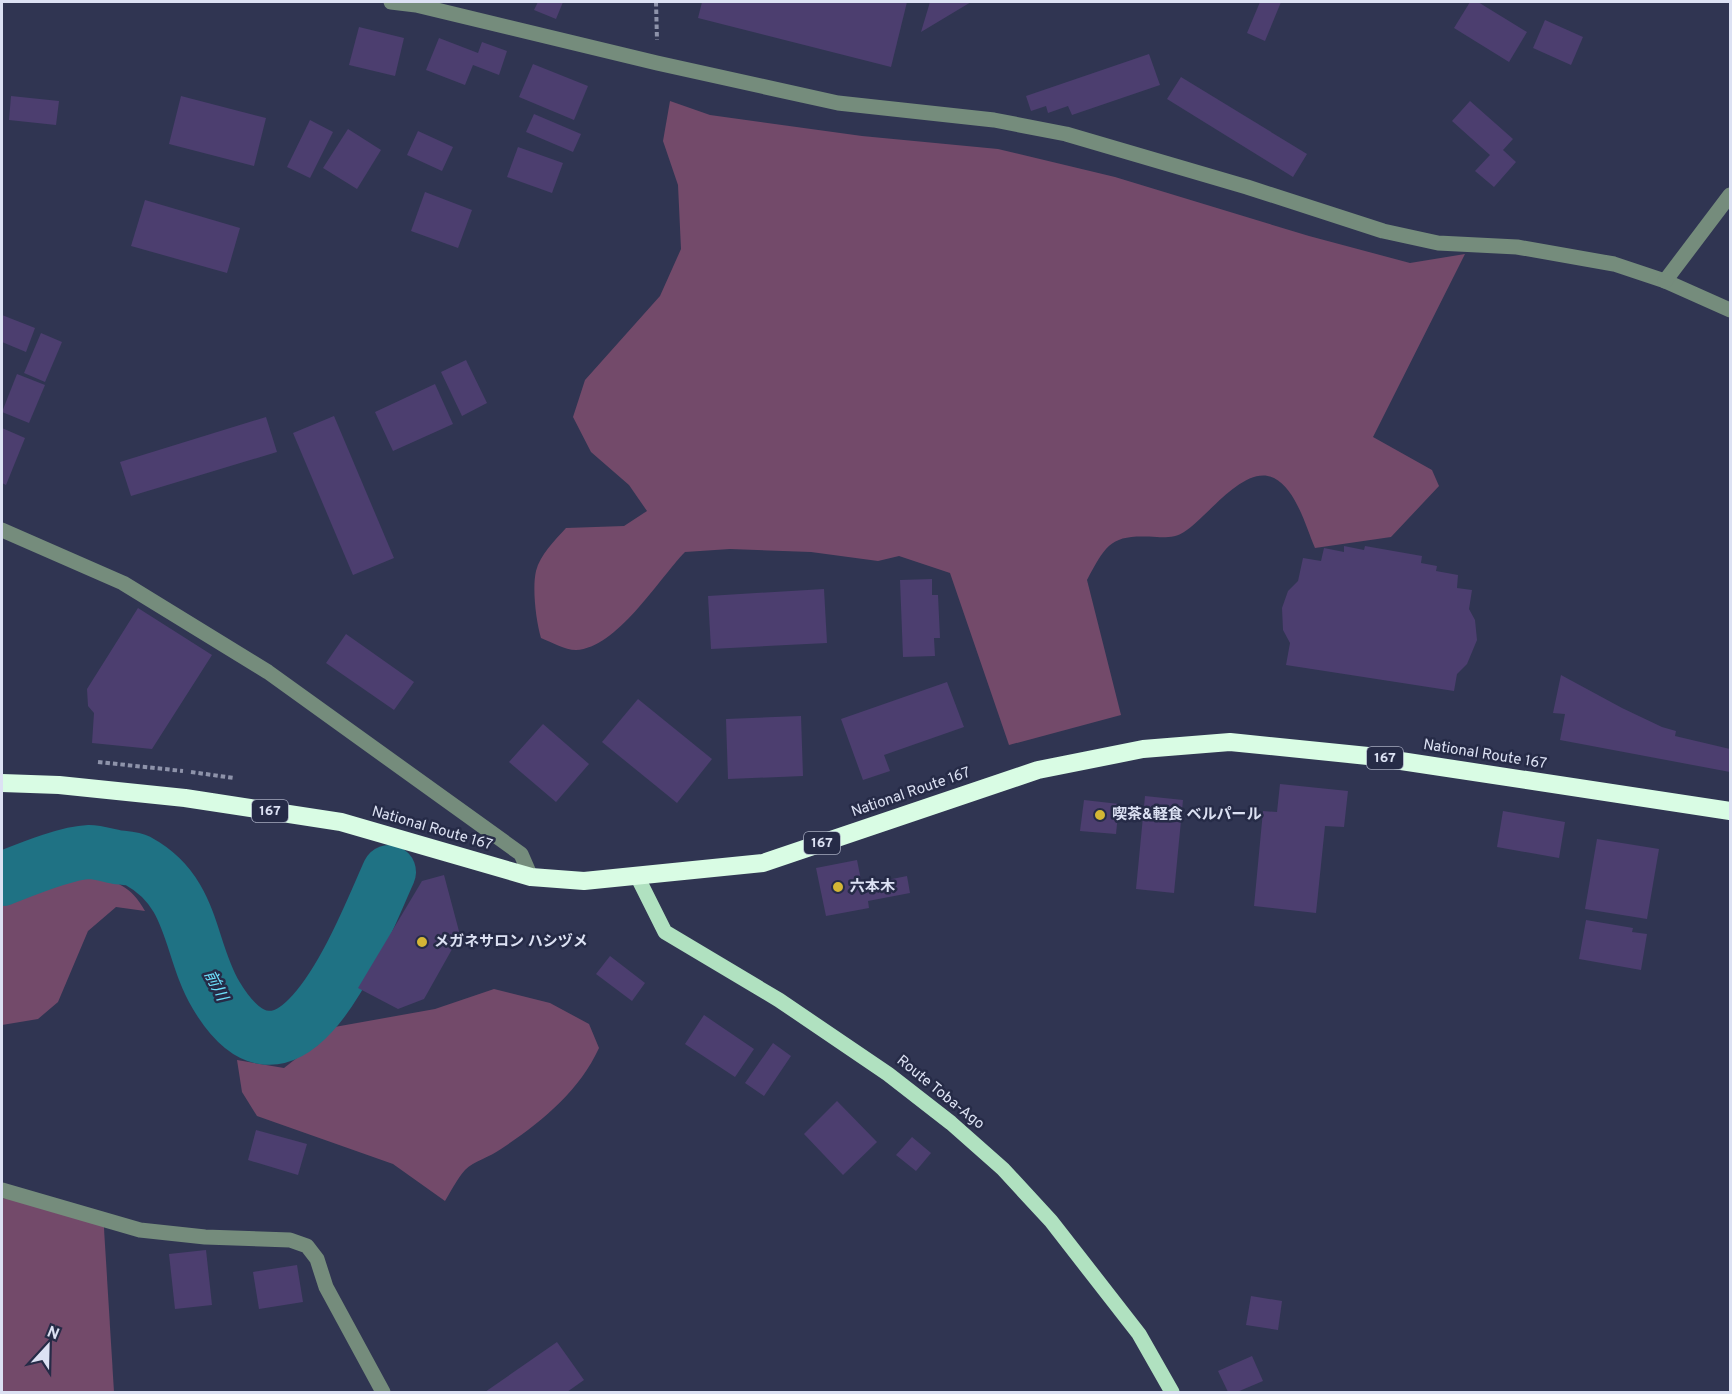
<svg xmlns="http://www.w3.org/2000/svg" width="1732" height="1394" font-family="Overpass,'Noto Sans JP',sans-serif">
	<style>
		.green { fill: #734a6a }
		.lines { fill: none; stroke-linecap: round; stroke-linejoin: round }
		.river { stroke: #1f7284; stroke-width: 54 }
		.building { fill: #4c3e6f }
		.path { stroke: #8e93aa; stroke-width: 4; stroke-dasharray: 4.5 3; stroke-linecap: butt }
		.minor { stroke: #758c7c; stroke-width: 15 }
		.major { stroke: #b0e1c0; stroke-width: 15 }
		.highway { stroke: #d9fce4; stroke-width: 18 }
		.poi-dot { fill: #d4b635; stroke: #262b47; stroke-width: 2 }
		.labels { text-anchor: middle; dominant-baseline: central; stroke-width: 5; stroke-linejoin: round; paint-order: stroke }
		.shield { fill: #262b47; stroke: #a5aabf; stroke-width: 1.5 }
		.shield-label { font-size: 14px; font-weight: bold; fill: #dce1f3 }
		.street-label { font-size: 15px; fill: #dce1f3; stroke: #262b47 }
		.poi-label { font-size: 15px; font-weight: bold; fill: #dce1f3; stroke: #262b47; text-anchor: start }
		.water-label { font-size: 16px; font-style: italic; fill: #6ee1fc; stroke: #262b47 }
	</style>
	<rect width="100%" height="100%" fill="#303552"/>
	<g class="green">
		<path d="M670 101 710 115 862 136 998 149 1115 177 1309 236 1410 263 1465 254 1373 437 1432 470 1439 486 1391 537 1315 548C1306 527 1296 489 1274 478 1244 463 1206 519 1184 532 1177 537 1165 538 1157 537 1112 534 1107 542 1087 580L1121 715 1009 745 950 573 899 556 878 561 811 552 730 549 685 552C657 581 617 648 576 650 565 650 551 642 541 638 536 621 532 588 536 571 540 555 555 540 566 528L624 526 647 511 629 485 591 452 573 417 585 380 660 296 681 249 678 185 663 141Z"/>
		<path d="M89 876C116 880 131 886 145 911L116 907 88 931 58 1002 38 1019 2 1025V898C29 881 58 878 89 876Z"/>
		<path d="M494 989 550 1003 589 1024 599 1048C579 1092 540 1123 501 1149 490 1157 474 1161 465 1170 457 1179 451 1191 445 1201L393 1164 257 1116 242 1092 237 1060 284 1068 316 1043 329 1028 435 1009Z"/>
		<path d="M2 1198 103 1212 114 1392H2Z"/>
	</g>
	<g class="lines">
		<path class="river" d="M2 879C25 870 65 853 89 852 97 852 107 855 116 857 123 858 132 858 138 861 195 892 188 948 216 995 292 1123 363 929 389 872"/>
	</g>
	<g class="building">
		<path d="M538 2H563L556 19 534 10Z"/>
		<path d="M702 2H907L891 67 698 18Z"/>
		<path d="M930 2H971L921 32Z"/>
		<path d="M1260 2H1281L1265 41 1247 33Z"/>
		<path d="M1470 2H1478L1527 32 1509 62 1454 28Z"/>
		<path d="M1545 20 1583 37 1571 65 1533 48Z"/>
		<path d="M359 27 404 38 395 76 349 65Z"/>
		<path d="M439 38 478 53 482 42 507 51 499 75 473 65 465 85 426 70Z"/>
		<path d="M1149 54 1160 85 1072 115 1068 106 1048 113 1046 106 1031 111 1026 96Z"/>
		<path d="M533 64 588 86 574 120 519 97Z"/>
		<path d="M1181 77 1307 154 1293 177 1167 99Z"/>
		<path d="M11 96 59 101 56 125 9 120Z"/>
		<path d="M181 96 266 118 254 166 169 144Z"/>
		<path d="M1470 101 1513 139 1503 150 1516 162 1494 187 1475 171 1490 155 1452 121Z"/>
		<path d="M534 114 581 134 573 152 526 132Z"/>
		<path d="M310 120 333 132 310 178 287 167Z"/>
		<path d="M348 129 381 150 357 189 323 168Z"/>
		<path d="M418 131 453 147 442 171 407 155Z"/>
		<path d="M518 147 563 163 552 193 507 177Z"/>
		<path d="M425 192 472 210 458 248 411 231Z"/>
		<path d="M145 200 240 228 227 273 131 246Z"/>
		<path d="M2 315 35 328 26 352 2 342Z"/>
		<path d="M41 333 62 342 45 382 24 373Z"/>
		<path d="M466 360 487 403 462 416 441 372Z"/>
		<path d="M17 374 45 385 29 423 2 412Z"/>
		<path d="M435 384 453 424 393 451 375 412Z"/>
		<path d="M334 416 394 558 353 575 293 433Z"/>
		<path d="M266 417 277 452 131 496 120 462Z"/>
		<path d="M2 428 25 438 6 485 2 483Z"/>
		<path d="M1344 546 1364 550 1365 546 1422 556 1421 563 1437 566 1436 571 1458 575 1457 588 1472 590 1469 609 1475 620 1477 640 1467 664 1457 674 1454 691 1286 665 1290 643 1283 630 1282 608 1288 591 1298 581 1303 558 1321 561 1324 548 1344 552Z"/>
		<path d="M932 579V595H938L940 638H934L935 656 903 657 900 580Z"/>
		<path d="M824 589 827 643 711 649 708 596Z"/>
		<path d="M138 608 212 655 152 749 92 743 94 713 88 706 87 689Z"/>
		<path d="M346 634 414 682 394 710 326 663Z"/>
		<path d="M1561 675 1622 708 1662 727 1676 731 1675 736 1730 749V772L1560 740 1565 714 1553 713Z"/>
		<path d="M947 682 964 727 884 755 890 771 863 780 841 719Z"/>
		<path d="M638 699 712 759 677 803 602 742Z"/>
		<path d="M801 716 803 776 728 779 726 719Z"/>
		<path d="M543 724 589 764 556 802 509 762Z"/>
		<path d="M1280 784 1348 791 1344 827 1325 826 1316 913 1254 906 1263 811 1277 812Z"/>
		<path d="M1145 796 1183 800 1174 893 1136 889Z"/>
		<path d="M1084 800 1119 804 1116 834 1080 831Z"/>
		<path d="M1503 811 1565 822 1559 858 1497 847Z"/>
		<path d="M1597 839 1659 849 1647 919 1585 909Z"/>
		<path d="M857 860 862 885 907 876 910 893 868 901 869 908 826 916 816 868Z"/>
		<path d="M444 875 460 935 424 999 398 1009 358 988 422 881Z"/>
		<path d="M1586 920 1633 928 1632 932 1647 934 1641 970 1579 959Z"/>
		<path d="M610 956 645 983 632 1001 596 974Z"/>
		<path d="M704 1015 754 1049 735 1077 685 1044Z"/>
		<path d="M773 1043 791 1056 764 1096 745 1083Z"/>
		<path d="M837 1101 877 1142 843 1175 804 1134Z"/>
		<path d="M256 1130 307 1144 298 1175 248 1160Z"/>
		<path d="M912 1137 931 1153 916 1171 896 1155Z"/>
		<path d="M206 1250 212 1305 175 1309 169 1254Z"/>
		<path d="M297 1265 303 1302 259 1309 253 1272Z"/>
		<path d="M1251 1296 1282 1301 1278 1330 1246 1325Z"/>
		<path d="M557 1342 584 1380 567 1392H485Z"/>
		<path d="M1252 1356 1263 1381 1237 1392H1228L1218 1371Z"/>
	</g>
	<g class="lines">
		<g class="path">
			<path d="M656 2 657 40"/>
			<path d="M98 762 183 771"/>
			<path d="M191 772 234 778"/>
		</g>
		<g class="minor">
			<path d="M391 2 416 5 657 63 838 103 994 120 1066 134 1247 187 1383 231 1438 243 1517 247 1614 264 1665 281 1730 310"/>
			<path d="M1665 281 1730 195"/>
			<path d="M2 530 123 583 268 672 521 854 531 877"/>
			<path d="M2 1190 140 1230 205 1237 290 1240 307 1246 317 1259 326 1287 383 1392"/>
		</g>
		<path class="major" d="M637 876 665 932 779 1000 888 1074 951 1123 1003 1169 1051 1221 1139 1334 1172 1392"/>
		<path class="highway" d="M2 783 59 785 185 798 341 822 531 877 584 881 763 863 1038 770 1143 749 1230 742 1368 756 1730 811"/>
	</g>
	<g class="poi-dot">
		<circle cx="1100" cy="815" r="6"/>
		<circle cx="838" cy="887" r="6"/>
		<circle cx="422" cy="942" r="6"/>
	</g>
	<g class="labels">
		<g class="shield">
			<rect x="1367" y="747" width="36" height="22" rx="4.5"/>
			<rect x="252" y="800" width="36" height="22" rx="4.5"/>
			<rect x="804" y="832" width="36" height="22" rx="4.5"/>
		</g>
		<g class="shield-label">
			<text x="1385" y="758">167</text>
			<text x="270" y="811">167</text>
			<text x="822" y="843">167</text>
		</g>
		<g class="street-label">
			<text transform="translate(1485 755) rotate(9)">National Route 167</text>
			<text transform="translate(911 793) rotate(-19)">National Route 167</text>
			<text transform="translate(432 829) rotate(16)">National Route 167</text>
			<text transform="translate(940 1093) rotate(39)">Route Toba-Ago</text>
		</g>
		<g class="poi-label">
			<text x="1112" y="815">喫茶&amp;軽食 ベルパール</text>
			<text x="850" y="887">六本木</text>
			<text x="434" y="942">メガネサロン ハシヅメ</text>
		</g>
		<g class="water-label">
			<text transform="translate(215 986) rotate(63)">前川</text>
		</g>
	</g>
	<rect width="1732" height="1394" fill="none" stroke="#dce1f3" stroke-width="6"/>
	<g transform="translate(48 1346) rotate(22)" stroke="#262b47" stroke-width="4.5" paint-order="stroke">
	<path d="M0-4.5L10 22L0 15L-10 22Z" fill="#dce1f3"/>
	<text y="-9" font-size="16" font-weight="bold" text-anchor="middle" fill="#dce1f3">N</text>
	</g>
</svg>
